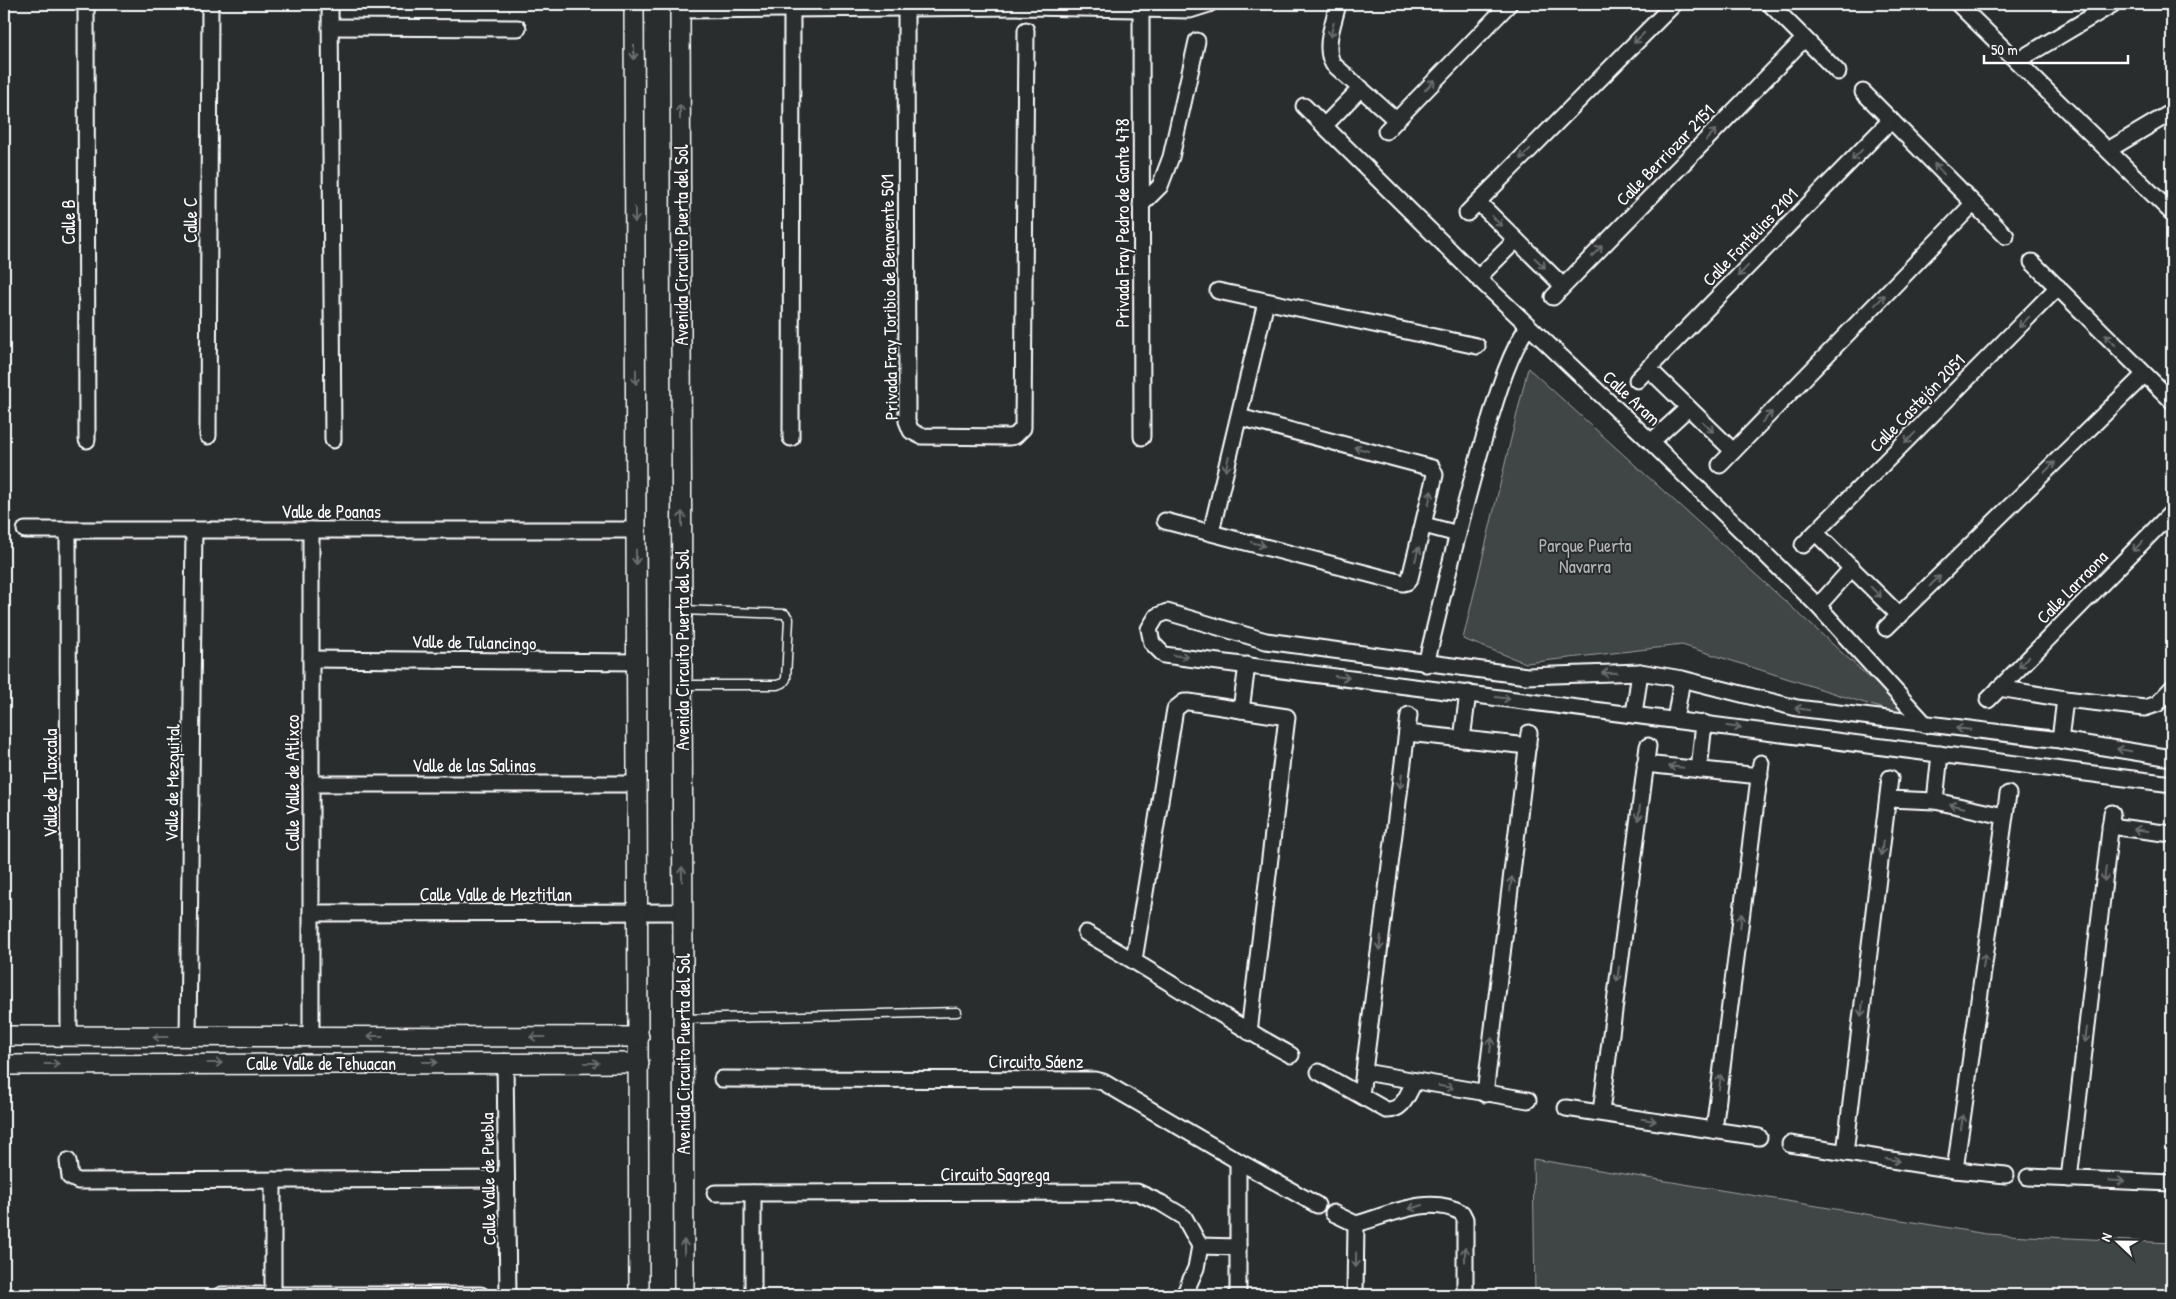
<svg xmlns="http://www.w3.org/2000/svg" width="2176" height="1299" font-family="'Patrick Hand',sans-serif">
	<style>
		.green { fill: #414445; stroke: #a0a2a2 }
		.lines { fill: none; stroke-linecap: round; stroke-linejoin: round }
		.service-casing { stroke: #fff; stroke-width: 11 }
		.minor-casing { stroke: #fff; stroke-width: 19 }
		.tertiary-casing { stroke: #fff; stroke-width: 22 }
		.service { stroke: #2a2d2e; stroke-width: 8 }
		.minor { stroke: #2a2d2e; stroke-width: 15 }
		.tertiary { stroke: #2a2d2e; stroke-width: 19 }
		.oneway { stroke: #6a6c6d }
		.labels { text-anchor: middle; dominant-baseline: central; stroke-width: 4; stroke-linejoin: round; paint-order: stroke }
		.street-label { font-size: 18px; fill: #fff; stroke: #2a2d2e }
		.park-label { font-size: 18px; fill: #b3b4b5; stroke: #2a2d2e }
	</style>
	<rect width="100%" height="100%" fill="#2a2d2e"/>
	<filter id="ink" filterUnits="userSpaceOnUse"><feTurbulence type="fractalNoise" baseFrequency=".02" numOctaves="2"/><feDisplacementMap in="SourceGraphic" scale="10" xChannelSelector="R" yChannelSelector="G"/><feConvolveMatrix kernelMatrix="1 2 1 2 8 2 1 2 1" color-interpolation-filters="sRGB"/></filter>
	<g filter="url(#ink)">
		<g class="green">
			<path d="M1528 368 1915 719 1682 645 1526 663 1463 639Z"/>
			<path d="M1533 1159 1986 1234 2172 1243V1295H1535Z"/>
		</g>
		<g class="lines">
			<g class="service-casing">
				<g id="service">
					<path d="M682 685H777L783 683 786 679 789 619 785 614 683 610"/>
					<path d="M684 1019 957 1012"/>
				</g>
			</g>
			<g class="minor-casing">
				<g id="minor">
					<path d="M86 4 87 440"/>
					<path d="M330 4 333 440"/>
					<path d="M1338 4C1334 22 1323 47 1333 64L1396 120"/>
					<path d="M1770 4 1838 72"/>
					<path d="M1958 4 2172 213"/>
					<path d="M906 8 907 421 911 431 921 436 1009 437 1015 436 1023 428 1026 30"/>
					<path d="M680 10 1026 7 1190 10 1209 4"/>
					<path d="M1141 10 1142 437"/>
					<path d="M330 27 518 28"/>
					<path d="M2017 61 2113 4"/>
					<path d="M1863 92 2006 236"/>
					<path d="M1304 106 1478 278 1651 442 1818 606 1926 725"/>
					<path d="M1324 126 1361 88"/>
					<path d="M1386 131 1509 4"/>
					<path d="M2108 150 2172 112"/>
					<path d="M1478 202 1563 286"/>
					<path d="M1141 205 1160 186 1171 157 1197 41"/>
					<path d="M1467 213 1674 4"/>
					<path d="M2032 262 2172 401"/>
					<path d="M1478 278 1516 240"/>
					<path d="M1218 291 1477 346"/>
					<path d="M1553 297 1804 39"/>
					<path d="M1648 368 1733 451"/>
					<path d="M1637 380 1891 120"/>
					<path d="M208 436 210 4"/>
					<path d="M791 438 792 9"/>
					<path d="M1651 442 1688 408"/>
					<path d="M1720 465 1973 204"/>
					<path d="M1165 521 1403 583 1407 582 1410 578 1435 475 1432 468 1239 417"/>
					<path d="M1424 525 1458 534"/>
					<path d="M25 530H636"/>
					<path d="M68 530 69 1036"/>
					<path d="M311 530V1036"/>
					<path d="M1211 532 1266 302"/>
					<path d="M1816 533 1900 616"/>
					<path d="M1803 545 2058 287"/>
					<path d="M1818 606 1852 568"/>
					<path d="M1886 628 2144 375"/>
					<path d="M311 659 637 662"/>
					<path d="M1426 664C1445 587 1462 510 1485 435 1497 397 1506 360 1528 326"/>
					<path d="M1999 688 2065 699 2145 708 2157 704 2172 688"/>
					<path d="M1988 700 2172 512"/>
					<path d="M1241 710 1247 665"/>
					<path d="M1634 714 1640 672"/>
					<path d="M1675 720 1682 679"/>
					<path d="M1407 733 1528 746"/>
					<path d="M1462 739 1468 693"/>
					<path d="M2060 740 2065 699"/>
					<path d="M2172 758 2060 740 1797 708 1682 679 1640 672 1527 676 1266 641 1167 612 1157 616 1149 629 1152 643 1164 655 2172 784"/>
					<path d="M1645 764 1760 776"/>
					<path d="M1699 770 1704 723"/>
					<path d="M311 784H637"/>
					<path d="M1888 799 1935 801 2004 816"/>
					<path d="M1935 801 1940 754"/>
					<path d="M2110 826 2172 834"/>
					<path d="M311 913 682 912"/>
					<path d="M1086 933C1155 972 1221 1017 1291 1055"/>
					<path d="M1134 960 1175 709 1184 702H1189L1287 717 1249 1032"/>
					<path d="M188 1037 194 530"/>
					<path d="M505 1062 508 1295"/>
					<path d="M1319 1072 1386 1110C1404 1111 1407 1094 1415 1081"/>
					<path d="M1364 1072 1528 1100"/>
					<path d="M722 1079 1095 1080 1103 1082 1238 1161 1317 1205"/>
					<path d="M1485 1094 1529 733"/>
					<path d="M1361 1095 1409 715"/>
					<path d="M1566 1108 1759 1137"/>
					<path d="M1601 1112 1648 746"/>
					<path d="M1714 1130 1761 763"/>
					<path d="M1790 1144 1955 1170 2006 1175"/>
					<path d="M1845 1153 1890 778"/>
					<path d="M68 1161 70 1177 78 1181 506 1179"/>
					<path d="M1238 1161V1295"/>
					<path d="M1955 1170 2008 794"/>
					<path d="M2028 1177 2172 1183"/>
					<path d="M2069 1179 2112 813"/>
					<path d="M273 1180V1295"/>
					<path d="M715 1193 1137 1192 1161 1203 1184 1217 1200 1246 1196 1268 1184 1295"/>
					<path d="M1333 1213 1356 1224C1390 1215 1429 1194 1462 1213L1465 1219V1295"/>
					<path d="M1200 1246 1238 1247"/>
					<path d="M221 1295H481"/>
					<path d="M753 1295V1193"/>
					<path d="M1355 1295 1356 1224"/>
				</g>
			</g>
			<g class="tertiary-casing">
				<g id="tertiary">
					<path d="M634 4 639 1295"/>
					<path d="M680 4 684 1295"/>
					<path d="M4 1036 639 1037"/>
					<path d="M4 1065 639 1063"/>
				</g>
			</g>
			<use href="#service" class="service"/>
			<use href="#minor" class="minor"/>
			<use href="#tertiary" class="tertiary"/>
		</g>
		<defs><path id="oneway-shaft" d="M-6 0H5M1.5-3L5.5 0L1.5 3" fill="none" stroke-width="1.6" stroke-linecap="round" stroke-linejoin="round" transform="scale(1.25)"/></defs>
		<g class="oneway">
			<use href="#oneway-shaft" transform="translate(1332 30) rotate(103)"/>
			<use href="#oneway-shaft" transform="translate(1639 38) rotate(135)"/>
			<use href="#oneway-shaft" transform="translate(634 52) rotate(90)"/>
			<use href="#oneway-shaft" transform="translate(1430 85) rotate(-46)"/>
			<use href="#oneway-shaft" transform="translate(680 112) rotate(-90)"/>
			<use href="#oneway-shaft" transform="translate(1711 135) rotate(-46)"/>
			<use href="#oneway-shaft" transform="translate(1525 154) rotate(135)"/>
			<use href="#oneway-shaft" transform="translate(1857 155) rotate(134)"/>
			<use href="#oneway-shaft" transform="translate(1939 169) rotate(-134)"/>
			<use href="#oneway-shaft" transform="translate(635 215) rotate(90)"/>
			<use href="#oneway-shaft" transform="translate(1497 221) rotate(45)"/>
			<use href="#oneway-shaft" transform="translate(1597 251) rotate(-46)"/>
			<use href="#oneway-shaft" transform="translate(1540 263) rotate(44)"/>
			<use href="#oneway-shaft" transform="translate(1743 271) rotate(134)"/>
			<use href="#oneway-shaft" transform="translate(1880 300) rotate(-46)"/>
			<use href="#oneway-shaft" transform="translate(2024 322) rotate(134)"/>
			<use href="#oneway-shaft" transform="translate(2110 340) rotate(-135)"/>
			<use href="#oneway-shaft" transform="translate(636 377) rotate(90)"/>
			<use href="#oneway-shaft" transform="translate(1767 417) rotate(-46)"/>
			<use href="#oneway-shaft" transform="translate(1708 427) rotate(44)"/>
			<use href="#oneway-shaft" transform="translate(1910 438) rotate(134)"/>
			<use href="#oneway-shaft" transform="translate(1361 449) rotate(-165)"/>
			<use href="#oneway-shaft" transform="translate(1227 464) rotate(103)"/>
			<use href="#oneway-shaft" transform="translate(2050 467) rotate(-45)"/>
			<use href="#oneway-shaft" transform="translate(1430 498) rotate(-78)"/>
			<use href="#oneway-shaft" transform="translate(682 519) rotate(-90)"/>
			<use href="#oneway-shaft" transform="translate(1258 544) rotate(15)"/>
			<use href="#oneway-shaft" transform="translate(2138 546) rotate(134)"/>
			<use href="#oneway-shaft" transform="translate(1417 554) rotate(-75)"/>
			<use href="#oneway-shaft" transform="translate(636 557) rotate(90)"/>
			<use href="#oneway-shaft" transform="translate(1935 581) rotate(-45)"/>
			<use href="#oneway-shaft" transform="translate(1876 592) rotate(45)"/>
			<use href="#oneway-shaft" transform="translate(1181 656) rotate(6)"/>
			<use href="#oneway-shaft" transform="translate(2024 662) rotate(134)"/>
			<use href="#oneway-shaft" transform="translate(1609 673) rotate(179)"/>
			<use href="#oneway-shaft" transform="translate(1342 677) rotate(7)"/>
			<use href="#oneway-shaft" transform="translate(1503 698) rotate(7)"/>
			<use href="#oneway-shaft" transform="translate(1802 709) rotate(-171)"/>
			<use href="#oneway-shaft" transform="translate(1734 727) rotate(7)"/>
			<use href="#oneway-shaft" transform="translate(1963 729) rotate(-174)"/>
			<use href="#oneway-shaft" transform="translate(2124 750) rotate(-171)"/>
			<use href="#oneway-shaft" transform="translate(1676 767) rotate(-174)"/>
			<use href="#oneway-shaft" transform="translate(1401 781) rotate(97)"/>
			<use href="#oneway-shaft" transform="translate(1957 806) rotate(-167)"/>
			<use href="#oneway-shaft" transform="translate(1639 813) rotate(97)"/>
			<use href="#oneway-shaft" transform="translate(2141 830) rotate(-173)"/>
			<use href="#oneway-shaft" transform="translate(1882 848) rotate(97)"/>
			<use href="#oneway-shaft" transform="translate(682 874) rotate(-90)"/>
			<use href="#oneway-shaft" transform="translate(2105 874) rotate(97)"/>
			<use href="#oneway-shaft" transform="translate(1511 884) rotate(-83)"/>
			<use href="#oneway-shaft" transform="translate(1741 921) rotate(-83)"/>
			<use href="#oneway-shaft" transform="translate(1380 943) rotate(97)"/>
			<use href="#oneway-shaft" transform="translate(1984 961) rotate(-82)"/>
			<use href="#oneway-shaft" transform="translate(1618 974) rotate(97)"/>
			<use href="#oneway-shaft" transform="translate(1862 1009) rotate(97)"/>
			<use href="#oneway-shaft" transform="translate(2086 1035) rotate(97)"/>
			<use href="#oneway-shaft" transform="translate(375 1036) rotate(-180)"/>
			<use href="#oneway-shaft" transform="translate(160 1037) rotate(-180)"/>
			<use href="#oneway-shaft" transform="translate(537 1037) rotate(-180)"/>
			<use href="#oneway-shaft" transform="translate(1491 1045) rotate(-83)"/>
			<use href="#oneway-shaft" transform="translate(430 1062)"/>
			<use href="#oneway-shaft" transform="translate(215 1063)"/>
			<use href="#oneway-shaft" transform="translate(592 1063)"/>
			<use href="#oneway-shaft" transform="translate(52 1064)"/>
			<use href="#oneway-shaft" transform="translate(1720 1082) rotate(-83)"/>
			<use href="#oneway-shaft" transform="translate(1446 1087) rotate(10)"/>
			<use href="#oneway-shaft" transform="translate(1649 1120) rotate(9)"/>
			<use href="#oneway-shaft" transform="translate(1962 1122) rotate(-82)"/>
			<use href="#oneway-shaft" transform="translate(1893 1160) rotate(9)"/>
			<use href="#oneway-shaft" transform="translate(2117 1181) rotate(3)"/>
			<use href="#oneway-shaft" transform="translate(1416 1207) rotate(164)"/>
			<use href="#oneway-shaft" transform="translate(684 1247) rotate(-90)"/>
			<use href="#oneway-shaft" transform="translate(1465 1254) rotate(-90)"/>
			<use href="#oneway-shaft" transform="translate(1356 1260) rotate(91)"/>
		</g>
	</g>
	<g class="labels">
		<g class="street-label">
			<text transform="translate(1665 155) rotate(-46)">Calle Berriozar 2151</text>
			<text transform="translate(190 220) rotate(-90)">Calle C</text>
			<text transform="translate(68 222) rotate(-90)">Calle B</text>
			<text transform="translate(1122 223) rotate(-90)">Privada Fray Pedro de Gante 478</text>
			<text transform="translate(1750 237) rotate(-46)">Calle Fontelias 2101</text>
			<text transform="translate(681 245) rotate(-90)">Avenida Circuito Puerta del Sol</text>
			<text transform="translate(889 297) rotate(-91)">Privada Fray Toribio de Benavente 501</text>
			<text transform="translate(1632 398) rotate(43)">Calle Aram</text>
			<text transform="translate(1917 403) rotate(-46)">Calle Castejón 2051</text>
			<text x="331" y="511">Valle de Poanas</text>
			<text transform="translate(2072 587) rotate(-46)">Calle Larraona</text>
			<text transform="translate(474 642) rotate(1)">Valle de Tulancingo</text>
			<text transform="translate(682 650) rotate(-90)">Avenida Circuito Puerta del Sol</text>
			<text x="474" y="765">Valle de las Salinas</text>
			<text transform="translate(50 783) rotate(-90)">Valle de Tlaxcala</text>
			<text transform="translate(172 783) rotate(-89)">Valle de Mezquital</text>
			<text transform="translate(292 783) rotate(-90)">Calle Valle de Atlixco</text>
			<text x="496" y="894">Calle Valle de Meztitlan</text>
			<text transform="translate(683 1054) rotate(-90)">Avenida Circuito Puerta del Sol</text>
			<text x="1036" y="1061">Circuito Sáenz</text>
			<text x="321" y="1063">Calle Valle de Tehuacan</text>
			<text x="995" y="1174">Circuito Sagrega</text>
			<text transform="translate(488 1179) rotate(-91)">Calle Valle de Puebla</text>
		</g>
		<g class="park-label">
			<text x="1585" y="545">Parque Puerta<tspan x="1585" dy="21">Navarra</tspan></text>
		</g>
	</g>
	<rect width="2176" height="1299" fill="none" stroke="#2a2d2e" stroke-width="20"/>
	<rect x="10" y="10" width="2156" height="1279" fill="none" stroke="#fff" stroke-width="2" filter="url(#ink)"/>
	<g transform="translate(2118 1242) rotate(292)" stroke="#2a2d2e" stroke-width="4" paint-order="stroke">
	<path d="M0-4L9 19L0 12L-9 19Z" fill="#ffffff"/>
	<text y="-8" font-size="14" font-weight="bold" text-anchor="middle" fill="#ffffff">N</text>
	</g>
	<path d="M1984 55v8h144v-8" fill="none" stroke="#ffffff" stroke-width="2.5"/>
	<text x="1991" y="55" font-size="15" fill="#ffffff" stroke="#2a2d2e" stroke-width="4" paint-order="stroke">50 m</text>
</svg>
